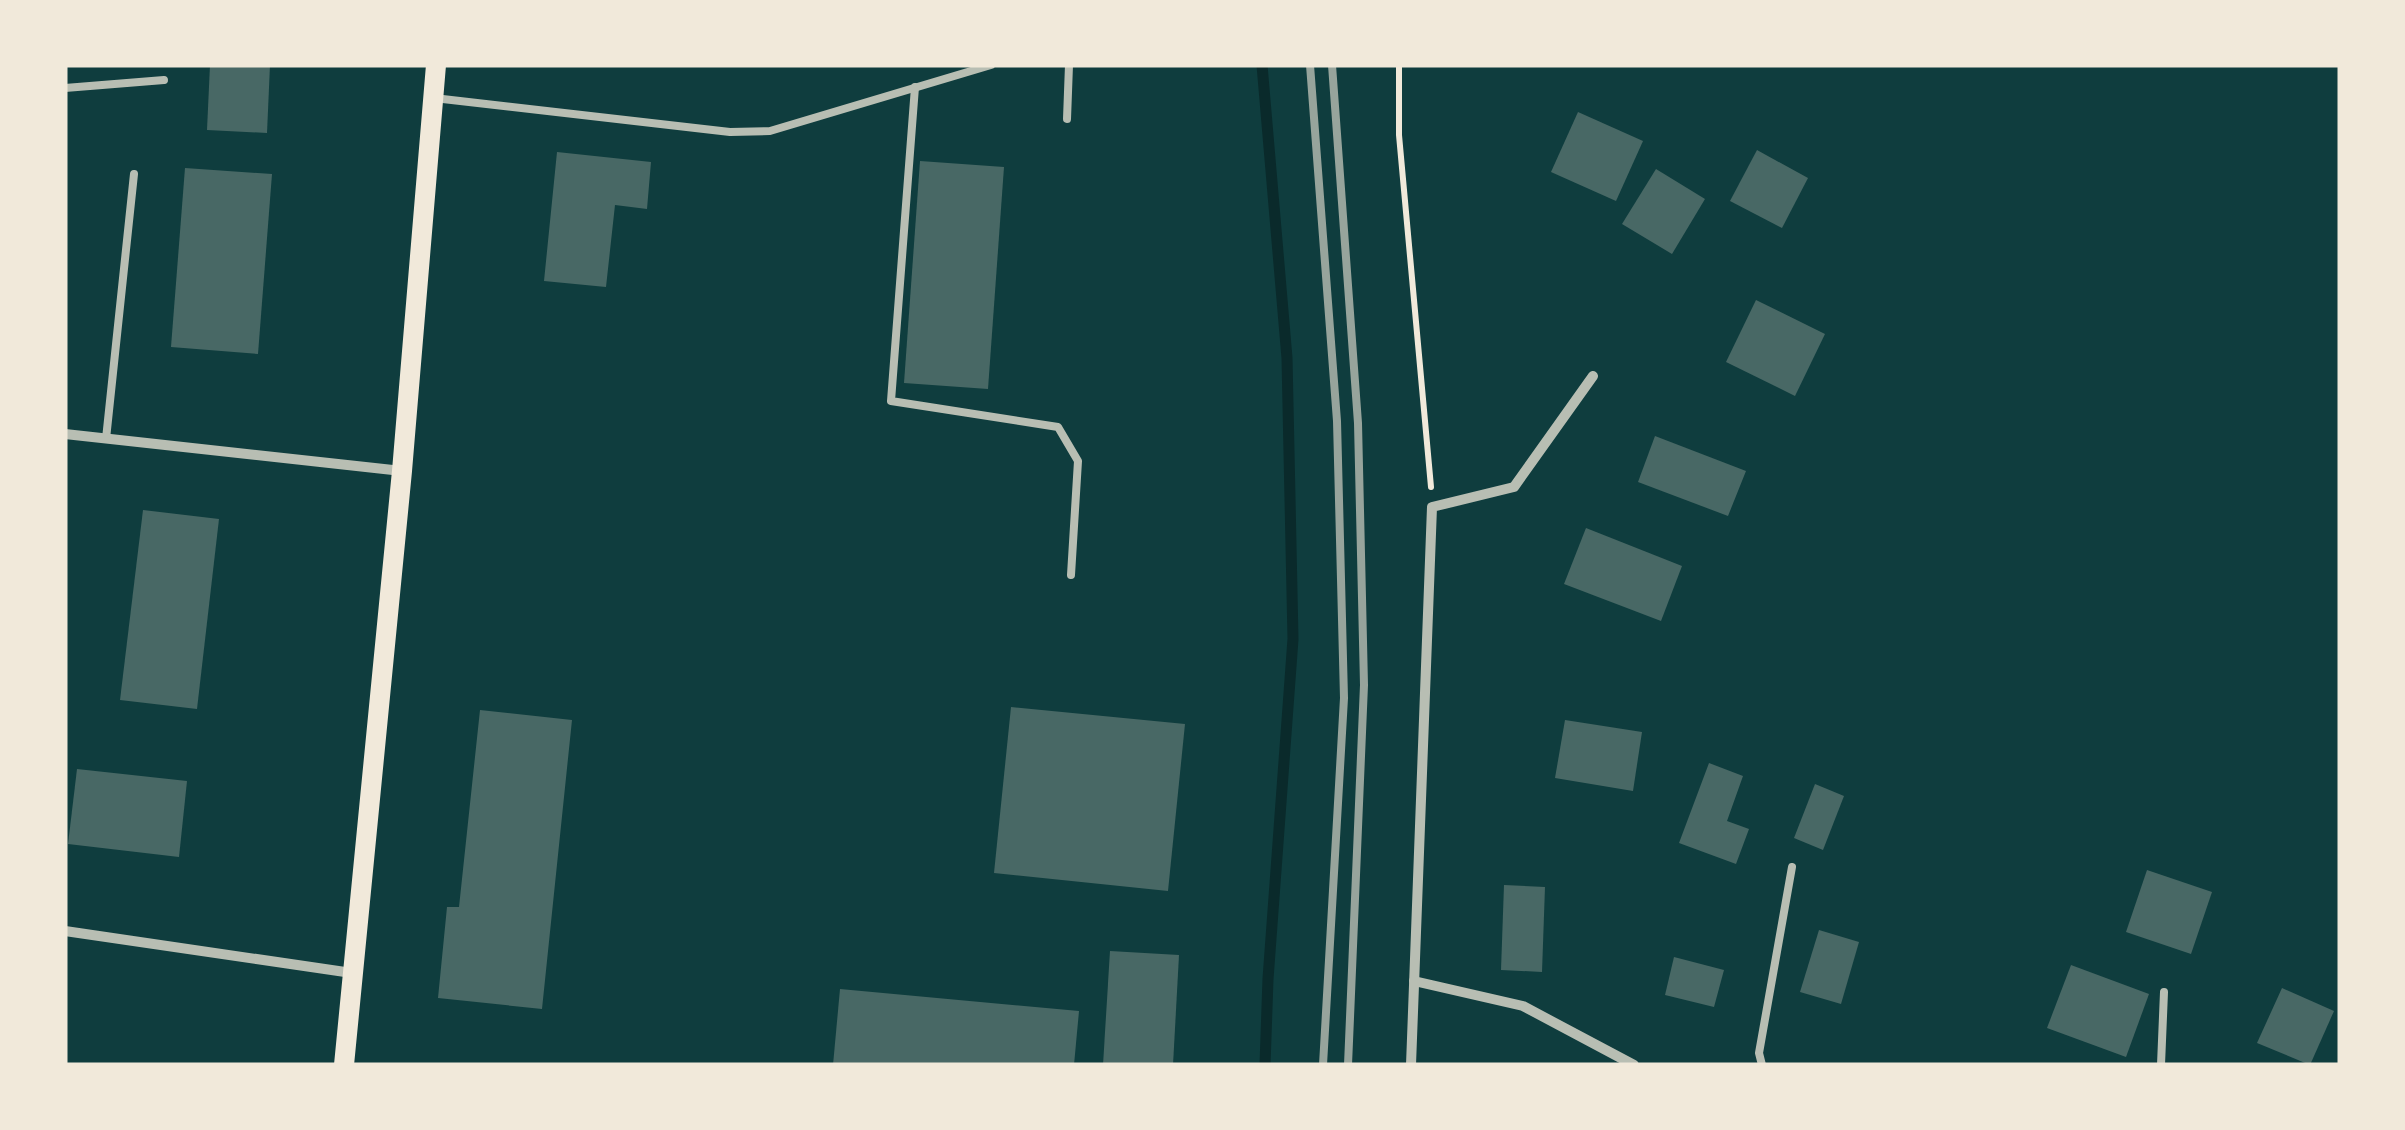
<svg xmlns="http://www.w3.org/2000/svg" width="2405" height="1130" font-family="Helvetica,sans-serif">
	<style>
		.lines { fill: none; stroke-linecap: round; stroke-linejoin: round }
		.stream { stroke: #0a2a2b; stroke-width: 11 }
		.building { fill: #486865 }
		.path { stroke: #f1e9da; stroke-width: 6 }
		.service { stroke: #b8beb3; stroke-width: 8 }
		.minor { stroke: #b8beb3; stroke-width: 10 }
		.secondary { stroke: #f1e9da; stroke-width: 20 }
		.rail { stroke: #97a49c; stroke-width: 8 }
	</style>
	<rect width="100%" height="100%" fill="#0f3d3e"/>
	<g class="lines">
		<path class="stream" d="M1262 65 1287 358 1293 639 1268 979 1265 1065"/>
	</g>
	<g class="building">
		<path d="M210 65H270L267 133 207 130Z"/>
		<path d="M1578 112 1643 141 1616 201 1551 172Z"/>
		<path d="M1757 150 1808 178 1782 228 1730 201Z"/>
		<path d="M557 152 651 162 647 209 615 205 606 287 544 281Z"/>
		<path d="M920 161 1004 167 988 389 904 383Z"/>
		<path d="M185 168 272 174 258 354 171 347Z"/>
		<path d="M1656 169 1705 199 1672 254 1622 224Z"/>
		<path d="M1756 300 1825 334 1795 396 1726 362Z"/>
		<path d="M1655 436 1746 471 1728 516 1638 482Z"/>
		<path d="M143 510 219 519 197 709 120 700Z"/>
		<path d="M1586 528 1682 566 1661 621 1564 584Z"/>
		<path d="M1011 707 1185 724 1168 891 994 873Z"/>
		<path d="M480 710 572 720 542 1009 438 998 447 907H459Z"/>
		<path d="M1565 720 1642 732 1633 791 1555 778Z"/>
		<path d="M1709 763 1743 776 1727 821 1749 829 1736 864 1679 843Z"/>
		<path d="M77 769 187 781 179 857 68 844Z"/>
		<path d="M1815 784 1844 796 1823 850 1794 838Z"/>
		<path d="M2147 870 2212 892 2191 954 2126 932Z"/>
		<path d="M1504 885 1545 887 1542 972 1501 970Z"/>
		<path d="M1819 930 1859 942 1841 1004 1800 992Z"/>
		<path d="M1110 951 1179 955 1173 1065H1103Z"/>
		<path d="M1674 957 1724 970 1714 1007 1665 995Z"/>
		<path d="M2071 965 2149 994 2126 1057 2047 1028Z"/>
		<path d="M2282 988 2334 1011 2310 1065 2257 1043Z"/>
		<path d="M840 989 1079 1011 1074 1065H833Z"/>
	</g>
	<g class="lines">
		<path class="path" d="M1399 65V135L1431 487"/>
		<g class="service">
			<path d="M915 87 891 401 1058 427 1078 461 1071 575"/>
			<path d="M65 88 164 80"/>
			<path d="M434 98 730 132 770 131 991 65"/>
			<path d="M1067 119 1069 65"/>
			<path d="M106 439 134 174"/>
			<path d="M1762 1065 1759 1053 1792 867"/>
			<path d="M2161 1065 2164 992"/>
		</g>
		<g class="minor">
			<path d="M65 434 402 471"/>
			<path d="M65 931 352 973"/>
			<path d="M1414 981 1523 1006 1634 1065"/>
			<path d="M1411 1065 1432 507 1514 487 1593 376"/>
		</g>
		<path class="secondary" d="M344 1065 402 471 436 65"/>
		<g class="rail">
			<path d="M1310 65 1337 421 1344 698 1323 1065"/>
			<path d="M1332 65 1358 423 1364 685 1348 1065"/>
		</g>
	</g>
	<rect width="2405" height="1130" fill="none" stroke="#f1e9da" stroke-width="135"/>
</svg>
